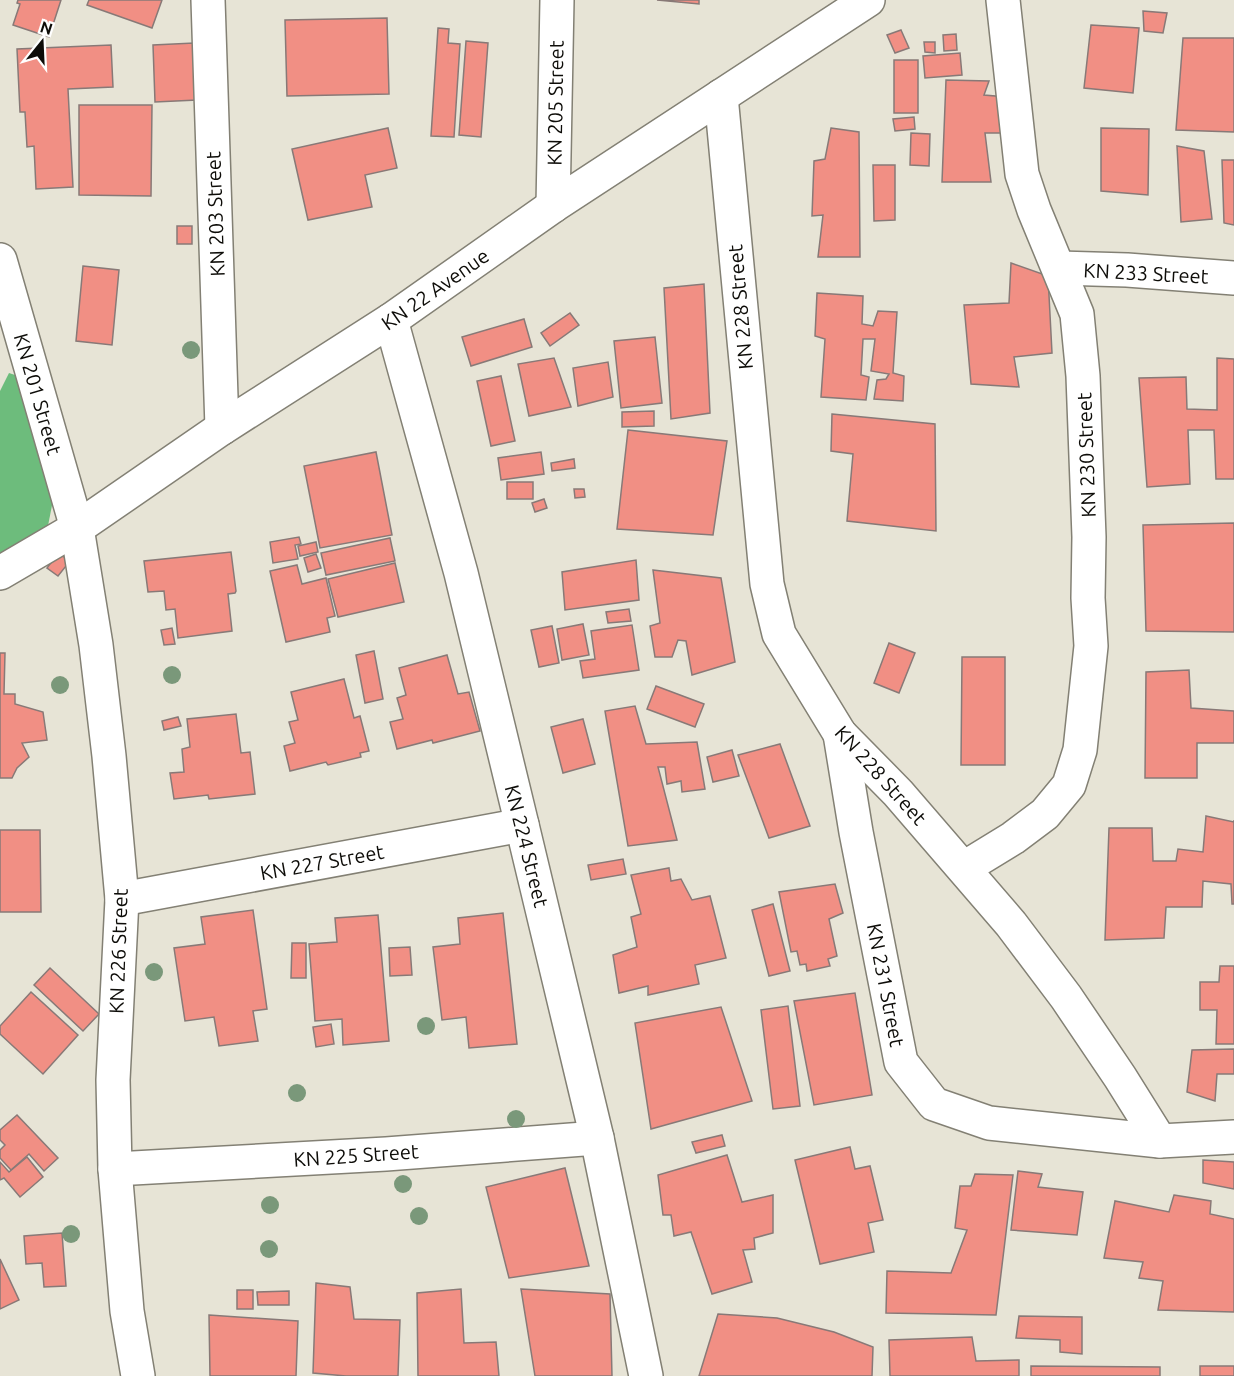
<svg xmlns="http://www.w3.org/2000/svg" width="1234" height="1376" font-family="Ubuntu,sans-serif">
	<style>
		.forest { fill: #6dbc7c }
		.building { fill: #f18f84; stroke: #887977; stroke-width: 1.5 }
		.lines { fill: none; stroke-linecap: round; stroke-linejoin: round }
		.minor-casing { stroke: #838074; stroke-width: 36 }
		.tertiary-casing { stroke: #838074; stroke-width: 36 }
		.minor { stroke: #fff; stroke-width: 33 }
		.tertiary { stroke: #fff; stroke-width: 33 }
		.tree { fill: #7a987a }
		.labels { text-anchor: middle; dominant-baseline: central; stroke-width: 6; stroke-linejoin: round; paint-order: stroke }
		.street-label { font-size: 20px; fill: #0d0c08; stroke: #fff }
	</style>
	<rect width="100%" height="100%" fill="#e7e4d6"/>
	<path class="forest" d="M9 373 24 378 56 485 46 536 0 562V391Z"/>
	<g class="building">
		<path d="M18 0H61L49 37 13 25 20 4 17 3Z"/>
		<path d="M89 0H162L152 28 87 5Z"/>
		<path d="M657 0H699V4Z"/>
		<path d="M1143 11 1167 13 1163 33 1144 31Z"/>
		<path d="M387 18 389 94 287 96 285 20Z"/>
		<path d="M1091 25 1139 28 1133 93 1084 88Z"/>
		<path d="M438 28 449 29 448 43 460 44 454 137 431 136Z"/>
		<path d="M901 30 909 48 895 53 887 35Z"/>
		<path d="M956 34 957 50 944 51 943 35Z"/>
		<path d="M1183 38H1234V132L1176 130Z"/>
		<path d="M466 41 488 43 481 137 459 135Z"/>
		<path d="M924 42H935V53L925 52Z"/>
		<path d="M194 43 197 100 155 102 153 45Z"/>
		<path d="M111 45 113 87 68 89 73 187 36 189 34 146 27 147 25 112H20L17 49Z"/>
		<path d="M960 53 962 75 925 78 923 56Z"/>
		<rect x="894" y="60" width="24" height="53"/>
		<path d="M946 80 989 81 984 95 1007 97V133H985L991 182H942Z"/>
		<path d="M79 105H152L151 196 79 195Z"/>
		<path d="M914 117 915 129 895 131 893 119Z"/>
		<path d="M388 128 397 168 365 175 372 207 308 220 292 149Z"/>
		<path d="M831 128 859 132 860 257H818L823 215 812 216 814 161 825 159Z"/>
		<path d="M1101 128 1149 129 1148 195 1101 191Z"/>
		<path d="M911 133 930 134 929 166 910 165Z"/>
		<path d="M1177 146 1204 151 1212 219 1181 222Z"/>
		<path d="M1222 160H1234V225L1224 223Z"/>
		<path d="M873 165H895V220L874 221Z"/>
		<rect x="177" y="226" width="15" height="18"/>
		<path d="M1011 263 1048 276 1052 353 1014 357 1019 387 971 384 964 305 1009 303Z"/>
		<path d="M83 266 119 270 112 345 76 341Z"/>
		<path d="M704 284 710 413 671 419 664 288Z"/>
		<path d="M817 293 863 296 862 324 873 326 878 311 897 312 893 373 904 376 903 401 874 399 877 380 886 379 889 374 871 371 875 339H863L861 375 869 377 866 400 821 397 825 339 815 336Z"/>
		<path d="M570 313 579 325 550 346 541 333Z"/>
		<path d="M524 319 532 347 471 366 462 337Z"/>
		<path d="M655 337 662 403 621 408 614 341Z"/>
		<path d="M554 358 571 407 529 416 518 364Z"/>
		<path d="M1217 358 1234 359V479H1216L1214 430H1188L1190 484 1147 487 1139 378 1186 377 1187 409 1217 410Z"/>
		<path d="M608 362 613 397 578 406 573 368Z"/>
		<path d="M501 376 515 441 491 446 477 381Z"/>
		<path d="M654 411V426L622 427V412Z"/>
		<path d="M832 414 935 424 936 531 847 521 853 454 831 451Z"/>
		<path d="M628 430 727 441 713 535 617 529Z"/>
		<path d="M376 452 392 535 320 548 304 466Z"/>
		<path d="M541 452 544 474 501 480 498 458Z"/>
		<path d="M574 459 575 468 552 471 551 463Z"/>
		<rect x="507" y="482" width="26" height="17"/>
		<path d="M574 489H584L585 497 575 498Z"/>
		<path d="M544 499 547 508 535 512 532 503Z"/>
		<path d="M1234 523V632L1146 631 1143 525Z"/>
		<path d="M299 537 301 544 295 545 298 559 273 563 270 542Z"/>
		<path d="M390 538 395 561 326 575 321 553Z"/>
		<path d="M316 542 318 552 300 556 298 546Z"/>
		<path d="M231 552 236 591 235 593 228 594 232 631 178 638 175 609 166 610 164 591 148 592 144 561Z"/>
		<path d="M58 553 70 561 58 576 47 568Z"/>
		<path d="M316 554 321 568 308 572 304 558Z"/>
		<path d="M636 560 639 600 565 610 562 572Z"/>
		<path d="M395 563 404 602 338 617 328 579Z"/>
		<path d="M297 565 302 584 326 578 335 616 327 618 330 632 286 642 270 571Z"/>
		<path d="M653 570 721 578 735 662 692 675 686 641 678 640 672 657H655L650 626 660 623Z"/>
		<path d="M629 609 631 621 608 623 606 612Z"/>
		<path d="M583 624 589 655 562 660 557 629Z"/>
		<path d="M632 625 639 670 583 678 580 661 595 659 591 631Z"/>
		<path d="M552 626 559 663 539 667 531 630Z"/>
		<path d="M172 628 175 644 164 645 161 630Z"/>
		<path d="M889 643 915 653 899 693 874 683Z"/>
		<path d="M374 651 383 699 365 703 356 655Z"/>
		<path d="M0 653H5L4 694H15V704L43 712 47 740 22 743 29 757 17 768 12 778H0Z"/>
		<path d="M447 655 458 694 469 692 480 731 433 743 432 740 397 749 390 722 403 719 397 698 406 695 399 668Z"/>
		<path d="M962 657H1005V765H961Z"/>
		<path d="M1189 670 1191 708 1234 711V743H1197V778H1145L1146 672Z"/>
		<path d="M344 679 354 718 360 716 369 751 360 753 361 757 328 765 326 762 290 771 284 746 295 743 289 722 298 720 291 692Z"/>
		<path d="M656 686 704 704 695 727 647 709Z"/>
		<path d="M635 706 646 744 697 742 705 789 682 792 681 781 667 784 665 767H658L677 840 628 846 605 711Z"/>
		<path d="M236 714 241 753 250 752 255 794 209 799 208 795 174 799 170 773 184 772 182 749 190 747 187 719Z"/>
		<path d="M178 717 181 726 164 730 162 721Z"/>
		<path d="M583 719 595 764 563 773 551 727Z"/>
		<path d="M780 744 810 826 769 838 738 755Z"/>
		<path d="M732 750 739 776 713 782 707 757Z"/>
		<path d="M1206 816 1234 822V820V904H1232L1231 884 1203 881 1202 907H1166L1164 938 1105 940 1109 828H1152L1153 861H1176L1178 849 1203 852Z"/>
		<path d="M0 830H40L41 912H0Z"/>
		<path d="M623 859 626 874 591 880 588 865Z"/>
		<path d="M669 868 671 881 681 879 692 900 710 896 726 958 695 965 699 984 648 995V986L619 993 613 955 637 947 631 917 641 914 631 875Z"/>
		<path d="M835 884 843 913 829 919 837 956 828 959 830 966 807 971 806 964 800 965 797 951 791 952 779 892Z"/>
		<path d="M773 904 790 971 769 976 752 910Z"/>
		<path d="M253 910 267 1009 253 1011 258 1041 219 1046 214 1017 185 1021 174 948 205 944 201 917Z"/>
		<path d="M503 913 517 1044 469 1048 466 1017 442 1020 433 947 460 944 458 918Z"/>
		<path d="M378 915 389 1041 343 1045 342 1019 315 1021 309 944 337 942 335 918Z"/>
		<path d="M292 943H306V978H291Z"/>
		<path d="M410 947 412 975 390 976 389 948Z"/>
		<path d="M1220 966H1234V1044H1216L1217 1010H1200V982H1219Z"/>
		<path d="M50 968 99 1014 83 1031 34 985Z"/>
		<path d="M31 992 78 1035 43 1074 0 1034V1026Z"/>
		<path d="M855 993 872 1095 814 1105 794 1001Z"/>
		<path d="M788 1006 800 1106 773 1109 761 1010Z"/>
		<path d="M721 1007 752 1101 651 1129 635 1023Z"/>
		<path d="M331 1024 334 1044 316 1047 313 1027Z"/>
		<path d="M1234 1049V1074H1217L1215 1101 1187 1092 1192 1050Z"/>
		<path d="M17 1115 58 1158 44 1171 29 1154 11 1170 0 1158V1150L5 1145 0 1140V1130Z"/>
		<path d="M722 1135 725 1146 696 1153 692 1142Z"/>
		<path d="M850 1147 855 1169 870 1166 883 1220 868 1223 874 1252 820 1264 795 1160Z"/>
		<path d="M727 1155 742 1202 773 1195V1233L754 1238 755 1249 743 1250 752 1282 712 1294 691 1232 674 1236 671 1215H663L658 1175Z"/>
		<path d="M27 1157 43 1177 20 1197 4 1178 0 1180V1162L9 1172Z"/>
		<path d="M1203 1160 1234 1162V1189L1203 1183Z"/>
		<path d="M565 1168 589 1266 509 1278 486 1187Z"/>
		<path d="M1018 1171 1042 1174 1038 1187 1083 1192 1077 1235 1011 1230Z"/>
		<path d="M975 1174 1013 1175 996 1315 886 1313 887 1271 951 1273 967 1230 955 1228 960 1186H971Z"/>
		<path d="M1174 1195 1211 1201 1210 1214 1234 1219V1312L1158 1310 1163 1281 1139 1278 1143 1262 1104 1258 1115 1201 1169 1212Z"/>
		<path d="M62 1233 66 1286 44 1287 42 1263 26 1264 24 1236Z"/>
		<path d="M0 1259 19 1300 0 1309Z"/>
		<path d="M316 1283 350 1287 354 1319 400 1320 398 1376H346L313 1373Z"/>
		<path d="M461 1289 464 1343 496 1342 499 1376H418L417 1293Z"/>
		<path d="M521 1289 610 1294 612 1376H535Z"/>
		<rect x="237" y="1290" width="16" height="19"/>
		<path d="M289 1291V1305H258L257 1292Z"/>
		<path d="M718 1314 777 1318 834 1332 873 1347 872 1376H699Z"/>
		<path d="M209 1315 298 1321 296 1376H210Z"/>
		<path d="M1019 1316 1082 1317V1354L1060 1352V1340L1016 1338Z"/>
		<path d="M972 1337 976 1361 1019 1360V1376H890L889 1340Z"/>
		<path d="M1031 1366 1160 1367V1376H1031Z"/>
		<rect x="1200" y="1366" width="34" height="10"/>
	</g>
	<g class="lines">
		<g class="minor-casing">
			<g id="minor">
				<path d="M208 0 222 428"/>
				<path d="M721 96 767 584 779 634 840 734 898 793 1011 924 1066 997 1120 1077 1160 1141 1234 1137"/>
				<path d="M553 206 557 0"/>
				<path d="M0 260 77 528 96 645 109 756 122 899 113 1080 115 1169 127 1311 138 1376"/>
				<path d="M1059 268 1127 270 1234 278"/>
				<path d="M391 320 461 573 522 825 597 1138 646 1376"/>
				<path d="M840 734 856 832 901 1062 934 1104 989 1123 1160 1141"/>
				<path d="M964 868 1013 838 1045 814 1069 785 1080 750 1091 646 1088 598 1089 537 1083 376 1077 314 1034 210 1022 174 1003 0"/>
				<path d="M122 899 522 825"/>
				<path d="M115 1169 386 1154 597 1138"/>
			</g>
		</g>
		<g class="tertiary-casing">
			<path id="tertiary" d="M0 573 77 528 222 428 391 320 553 206 868 0"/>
		</g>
		<use href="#minor" class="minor"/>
		<use href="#tertiary" class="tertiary"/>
	</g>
	<g class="tree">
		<circle cx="191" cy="350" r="9"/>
		<circle cx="172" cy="675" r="9"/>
		<circle cx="60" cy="685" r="9"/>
		<circle cx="154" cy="972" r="9"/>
		<circle cx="426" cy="1026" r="9"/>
		<circle cx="297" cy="1093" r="9"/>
		<circle cx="516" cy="1119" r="9"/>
		<circle cx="403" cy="1184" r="9"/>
		<circle cx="270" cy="1205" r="9"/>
		<circle cx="419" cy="1216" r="9"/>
		<circle cx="71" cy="1234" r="9"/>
		<circle cx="269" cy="1249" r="9"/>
	</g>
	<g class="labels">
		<g class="street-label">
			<text transform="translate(555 103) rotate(-89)">KN 205 Street</text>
			<text transform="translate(215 214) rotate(-92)">KN 203 Street</text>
			<text transform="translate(1146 273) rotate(3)">KN 233 Street</text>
			<text transform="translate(435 289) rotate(-35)">KN 22 Avenue</text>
			<text transform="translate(740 307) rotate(-95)">KN 228 Street</text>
			<text transform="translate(38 394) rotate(74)">KN 201 Street</text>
			<text transform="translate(1086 455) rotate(-92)">KN 230 Street</text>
			<text transform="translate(881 775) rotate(48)">KN 228 Street</text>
			<text transform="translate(527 846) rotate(76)">KN 224 Street</text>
			<text transform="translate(322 862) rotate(-10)">KN 227 Street</text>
			<text transform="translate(118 951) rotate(-88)">KN 226 Street</text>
			<text transform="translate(886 985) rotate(79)">KN 231 Street</text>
			<text transform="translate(356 1155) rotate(-4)">KN 225 Street</text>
		</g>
	</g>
	<g transform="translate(42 42) rotate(18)" stroke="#ffffff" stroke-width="4.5" paint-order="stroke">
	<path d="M0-4.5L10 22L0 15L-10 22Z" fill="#0d0c08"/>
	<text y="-9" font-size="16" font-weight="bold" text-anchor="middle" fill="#0d0c08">N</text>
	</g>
</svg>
